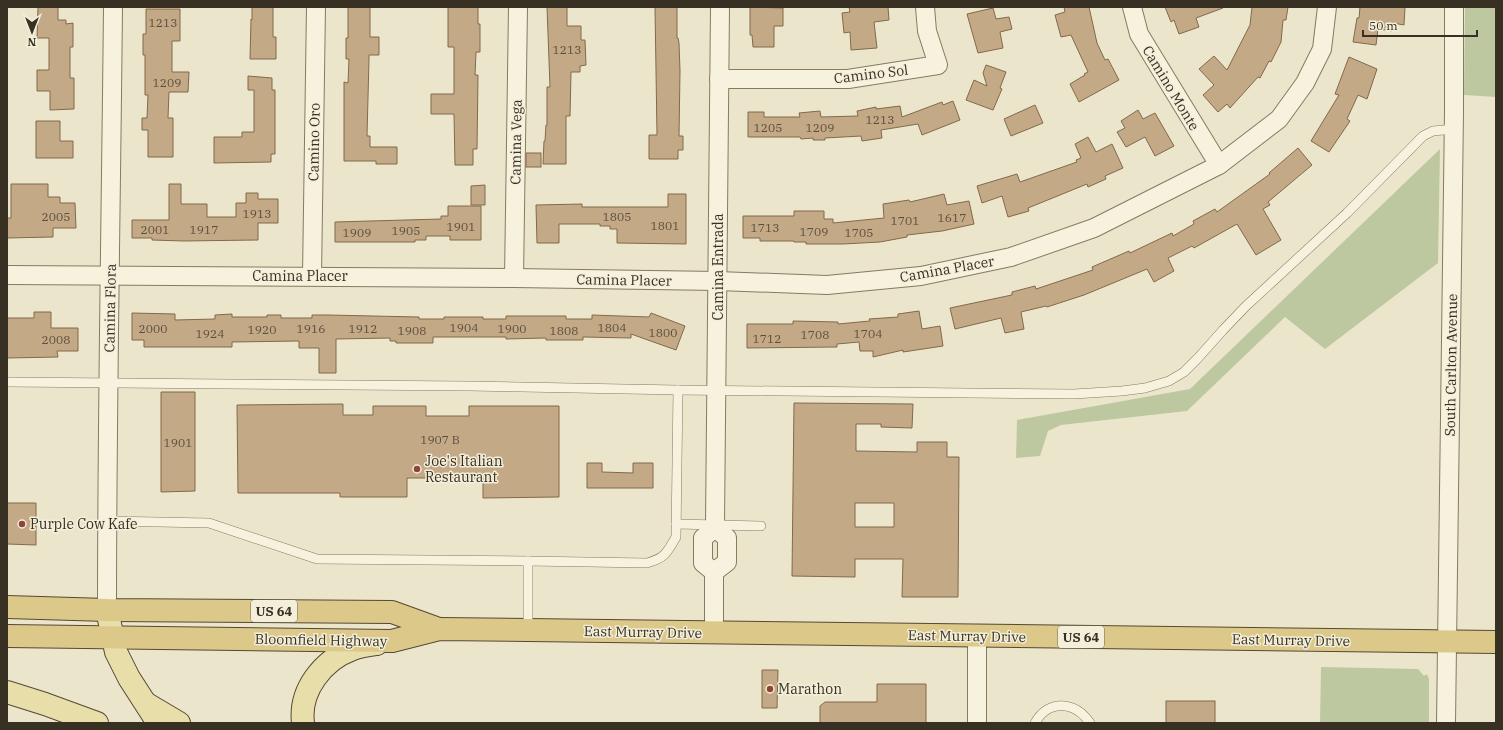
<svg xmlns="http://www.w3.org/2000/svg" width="1503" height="730" font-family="'IBM Plex Serif',serif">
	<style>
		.green { fill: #bdc8a0 }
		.building { fill: #c4a986; stroke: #82694a; fill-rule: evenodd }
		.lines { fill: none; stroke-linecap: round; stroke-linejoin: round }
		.service-casing { stroke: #867a61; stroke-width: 10 }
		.minor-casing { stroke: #867a61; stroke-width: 20 }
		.primary-casing { stroke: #554835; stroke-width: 24 }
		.trunk-casing { stroke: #554835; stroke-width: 24 }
		.service { stroke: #f6f2de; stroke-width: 9 }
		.minor { stroke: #f6f2de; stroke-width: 18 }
		.primary { stroke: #e8dea9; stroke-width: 22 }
		.trunk { stroke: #dcc888; stroke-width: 22 }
		.poi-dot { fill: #8e4438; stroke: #f3efda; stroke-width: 1.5 }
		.labels { text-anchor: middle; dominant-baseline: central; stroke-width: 3; stroke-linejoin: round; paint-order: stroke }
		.number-label { font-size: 12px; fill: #5b4e3c }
		.shield { fill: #f3efda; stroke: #70695a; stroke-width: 1 }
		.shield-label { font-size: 13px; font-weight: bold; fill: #383023 }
		.street-label { font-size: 14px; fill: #383023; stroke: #f3efda }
		.poi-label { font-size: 14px; fill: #383023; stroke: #f3efda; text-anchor: start }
	</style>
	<rect width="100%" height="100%" fill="#ebe6cb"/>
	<g class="green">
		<path d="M1465 7H1496V97L1464 95Z"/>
		<path d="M1440 149 1438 263 1325 349 1285 317 1187 411 1061 425 1048 431 1040 456 1016 458 1017 420 1190 389Z"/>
		<path d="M1321 667 1418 669 1424 676 1427 674 1429 679V723H1320Z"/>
	</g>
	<g class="building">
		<path d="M38 7H58V20H66V24L73 23V47H70V78H74V109L50 110V91H37V70H49V38H37Z"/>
		<path d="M252 7H273V37H276V59H250L251 19 252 20Z"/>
		<path d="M348 7H370V37H379V55H369V59L367 136H370V147H397V164H376V161H344V82L348 83 349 59H346V38H348Z"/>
		<path d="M448 7H478V24H480V52H476L475 75H478L477 149H473V165H455L454 114H431V94H454V47H448Z"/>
		<path d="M547 7H567V26H581V40H585L586 65 580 66V72H571L570 116H566V164H543L544 141H545L546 125H547V87H550Z"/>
		<path d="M655 7H677V38H678L679 43 680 71 679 136H683V150H678V159H649V135H657Z"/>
		<path d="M750 7 783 8V26H774V47H753L752 35H750Z"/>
		<path d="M849 7H888L889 20 874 22 877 48 851 50 850 32 844 33 842 13 850 12Z"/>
		<path d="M1064 7H1089L1097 43 1105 60 1108 59 1119 80 1079 102 1070 84 1085 75 1084 74 1088 72 1071 35 1061 37 1055 15 1065 12Z"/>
		<path d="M1165 7H1223V8L1196 18 1199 27 1179 34 1174 20 1171 22Z"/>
		<path d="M1252 7H1288L1286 20H1283L1281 42 1271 62 1269 61 1260 78 1258 77 1230 108 1227 104 1218 112 1203 95 1214 85 1199 69 1214 56 1227 70 1250 25Z"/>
		<path d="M1360 7H1405L1404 25 1393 23 1392 31 1378 29 1376 45 1353 42 1357 18H1359Z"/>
		<path d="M993 8 996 19 1009 17 1012 29 1000 32 1003 48 978 53 967 14Z"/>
		<path d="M146 9H180V41H172V72H189L188 92H169L168 118H173V157H148V130H142V118H147L148 95H145V55H143V34H146Z"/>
		<path d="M1349 57 1377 69 1367 99 1358 95 1347 119 1350 121 1329 152 1311 141 1339 95 1335 94Z"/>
		<path d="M986 65 1006 72 1000 88 1002 89 993 110 966 100 974 80 987 86 983 73Z"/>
		<path d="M248 76 272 78V90H275V154H271V162L214 163V137H242V132H254V90H248Z"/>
		<path d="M953 101 960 120 922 135 918 124 881 130 882 138 862 141 861 136 825 138V140H813V138L801 139 800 137H748V112H764V117H800L799 113 820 111 821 117 858 116 857 111 876 107V109L900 106 902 117 942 102 943 105Z"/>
		<path d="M1035 105 1043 123 1011 136 1004 119Z"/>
		<path d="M1138 110 1143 119 1155 113 1174 146 1155 156 1145 137 1126 147 1117 132 1125 128 1121 121Z"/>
		<path d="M36 121H60V141H73V158H36Z"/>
		<path d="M1088 137 1096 152 1112 144 1123 168 1105 176 1106 179 1088 187 1087 184 1028 208 1029 211 1008 217 1002 196 982 203 977 186 1017 174 1020 182 1077 162 1076 160 1081 158 1075 144Z"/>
		<path d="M1298 148 1312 165 1268 202 1270 205 1263 209 1281 240 1256 255 1237 224 1194 248 1192 246 1168 258 1174 271 1154 282 1147 269 1084 295 1047 307 1046 306 1021 312 1024 329 1005 333 1001 318 955 329 950 308 1012 295V292L1035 286 1036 289 1093 270 1092 267 1129 251 1130 253 1172 233 1173 236 1194 224 1193 221 1215 209 1217 212 1270 174 1269 173Z"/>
		<rect x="526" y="153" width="15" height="14"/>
		<path d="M11 184H48V197H60V203H75L76 228H53V237L7 238V218H11Z"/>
		<path d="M169 184H181V204H207V217H236V203H246V193H258V199H278V223H258V240L184 241 152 240V238H132V220H169Z"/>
		<path d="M485 185V205H471V186Z"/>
		<path d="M668 194H686V244L617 243V229H610V226H600V224H559V243H537L536 205 582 204V207H668Z"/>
		<path d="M944 194 947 205 969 201 974 224 942 231 907 235V237L880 242 843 244H806V242H794V241H760V238H743V216H794V211H824V219H833V223L884 218 883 204 909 200 910 202Z"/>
		<path d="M448 206H481V240H450V236H426V240H415V242H335V222L441 219V216H448Z"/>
		<path d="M919 311 922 329 940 326 943 346 903 352V350L873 357V351H860L859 342 837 344V347L747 348V324H793V321L838 322V324L870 321 869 319 898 317V314Z"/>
		<path d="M34 312H51V328H78V351H57L58 357 7 358V318H34Z"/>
		<path d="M132 313 175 314V320L215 319V315L232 314V317H267V315H281V318H312V315H328L419 317V319H444V317H483V319H506V316H566V319H592V315L649 317 651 313 685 326 676 350 631 334V338L583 337V340H546V338L506 339V337H433V343H396V341H390V338L336 339V373H319V348H299V341L232 342V347H144V340H132Z"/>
		<path d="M161 392H195V491L161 492Z"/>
		<path d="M794 403 913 404 912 428 881 427V424H856V451L917 452V442H947V457H959L958 597H902L903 559H855V577L792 576ZM855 503H894V527H855Z"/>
		<path d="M343 404V415H373V406H426V416H469V406H559V497L483 498V478H407V497H340V493H238L237 405Z"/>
		<path d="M587 463H602V472L633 473V463H653V488H587Z"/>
		<path d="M7 503H36V545L7 544Z"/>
		<path d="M762 670H778L777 708H762Z"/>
		<path d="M877 684H926V723H820V706L825 702H877Z"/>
		<rect x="1166" y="701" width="49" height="22"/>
	</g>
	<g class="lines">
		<g class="service-casing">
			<g id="service">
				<path d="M7 382 468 386 678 390 968 393 1074 394 1122 391 1145 388 1169 381 1184 372 1198 358 1223 330 1246 306 1347 213 1423 136 1433 131 1454 129"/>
				<path d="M107 521 209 523 317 559 528 561V630"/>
				<path d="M676 524 761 526"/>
				<path d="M528 561 647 563C665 558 667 553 676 537L678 390"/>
				<path d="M1035 723C1048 699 1075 701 1090 723"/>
			</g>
		</g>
		<g class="minor-casing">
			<g id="minor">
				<path d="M1132 7 1139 34 1219 165"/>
				<path d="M719 79H848L938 65 927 31 925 7"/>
				<path d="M7 275 514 278 718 281 827 285 921 276 1011 257 1094 228 1219 165 1279 119 1305 83 1322 49 1327 7"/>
				<path d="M312 276 316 7"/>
				<path d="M514 278 518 7"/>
				<path d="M714 572 727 562V538L715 528"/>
				<path d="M107 610C107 409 111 208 113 7"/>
				<path d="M714 632V572L703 563V538L715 528V524L720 7"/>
				<path d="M977 723V636"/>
				<path d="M1446 723 1454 111V7"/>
			</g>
		</g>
		<g class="primary-casing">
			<g id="primary">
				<path d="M107 610 116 652 129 678 158 723"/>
				<path d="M7 692 45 704 97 723"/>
				<path d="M147 704 179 723"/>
				<path d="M303 723C299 690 323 660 353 649 360 646 369 645 377 644"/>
			</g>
		</g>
		<g class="trunk-casing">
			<g id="trunk">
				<path d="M7 607 107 610 392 612 439 629"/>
				<path d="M7 636 392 641 439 629 1496 642"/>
			</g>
		</g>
		<use href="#service" class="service"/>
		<use href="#minor" class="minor"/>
		<use href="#primary" class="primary"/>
		<use href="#trunk" class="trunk"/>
	</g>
	<g class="poi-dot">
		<circle cx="417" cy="469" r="4"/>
		<circle cx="22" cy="524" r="4"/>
		<circle cx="770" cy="689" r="4"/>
	</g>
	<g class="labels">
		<g class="number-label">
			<text x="163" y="22">1213</text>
			<text x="567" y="49">1213</text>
			<text x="167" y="82">1209</text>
			<text x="880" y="119">1213</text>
			<text x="768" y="127">1205</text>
			<text x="820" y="127">1209</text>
			<text x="257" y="213">1913</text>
			<text x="56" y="216">2005</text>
			<text x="617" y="216">1805</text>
			<text x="952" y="217">1617</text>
			<text x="905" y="220">1701</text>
			<text x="665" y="225">1801</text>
			<text x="461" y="226">1901</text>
			<text x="765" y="227">1713</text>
			<text x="155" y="229">2001</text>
			<text x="204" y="229">1917</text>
			<text x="406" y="230">1905</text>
			<text x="814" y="231">1709</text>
			<text x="357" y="232">1909</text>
			<text x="859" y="232">1705</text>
			<text x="464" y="327">1904</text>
			<text x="612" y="327">1804</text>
			<text x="153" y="328">2000</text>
			<text x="311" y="328">1916</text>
			<text x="363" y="328">1912</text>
			<text x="512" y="328">1900</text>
			<text x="262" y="329">1920</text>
			<text x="412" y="330">1908</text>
			<text x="564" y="330">1808</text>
			<text x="663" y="332">1800</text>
			<text x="210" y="333">1924</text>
			<text x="868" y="333">1704</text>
			<text x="815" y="334">1708</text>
			<text x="767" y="338">1712</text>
			<text x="56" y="339">2008</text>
			<text x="440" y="439">1907 B</text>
			<text x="178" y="442">1901</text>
		</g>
		<g class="shield">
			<rect x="251" y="600" width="46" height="22" rx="3"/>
			<rect x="1058" y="626" width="46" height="22" rx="3"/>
		</g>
		<g class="shield-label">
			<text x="274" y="611">US 64</text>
			<text x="1081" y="637">US 64</text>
		</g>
		<g class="street-label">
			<text transform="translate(871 74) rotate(-7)">Camino Sol</text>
			<text transform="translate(1171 88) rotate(59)">Camino Monte</text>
			<text transform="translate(314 142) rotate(-89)">Camino Oro</text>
			<text transform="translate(516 142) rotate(-89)">Camina Vega</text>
			<text transform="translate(718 267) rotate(-90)">Camina Entrada</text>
			<text transform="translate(947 269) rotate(-10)">Camina Placer</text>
			<text x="300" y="276">Camina Placer</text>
			<text transform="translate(624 280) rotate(1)">Camina Placer</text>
			<text transform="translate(110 308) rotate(-89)">Camina Flora</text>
			<text transform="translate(1451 365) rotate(-89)">South Carlton Avenue</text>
			<text transform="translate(643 632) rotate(1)">East Murray Drive</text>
			<text transform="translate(967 636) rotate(1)">East Murray Drive</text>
			<text transform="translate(321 640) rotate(1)">Bloomfield Highway</text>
			<text transform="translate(1291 640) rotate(1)">East Murray Drive</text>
		</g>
		<g class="poi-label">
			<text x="425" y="461">Joe's Italian<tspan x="425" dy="16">Restaurant</tspan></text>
			<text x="30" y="524">Purple Cow Kafe</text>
			<text x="778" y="689">Marathon</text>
		</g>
	</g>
	<rect width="1503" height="730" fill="none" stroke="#383023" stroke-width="16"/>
	<g transform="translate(32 32) rotate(180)" stroke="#f3efda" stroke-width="3" paint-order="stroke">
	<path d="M0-3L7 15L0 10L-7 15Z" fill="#383023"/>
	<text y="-6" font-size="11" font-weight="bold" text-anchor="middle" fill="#383023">N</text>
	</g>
	<path d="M1363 30v6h114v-6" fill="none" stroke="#383023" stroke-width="2"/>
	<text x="1369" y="30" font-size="12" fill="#383023" stroke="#f3efda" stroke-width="3" paint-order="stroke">50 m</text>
</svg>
